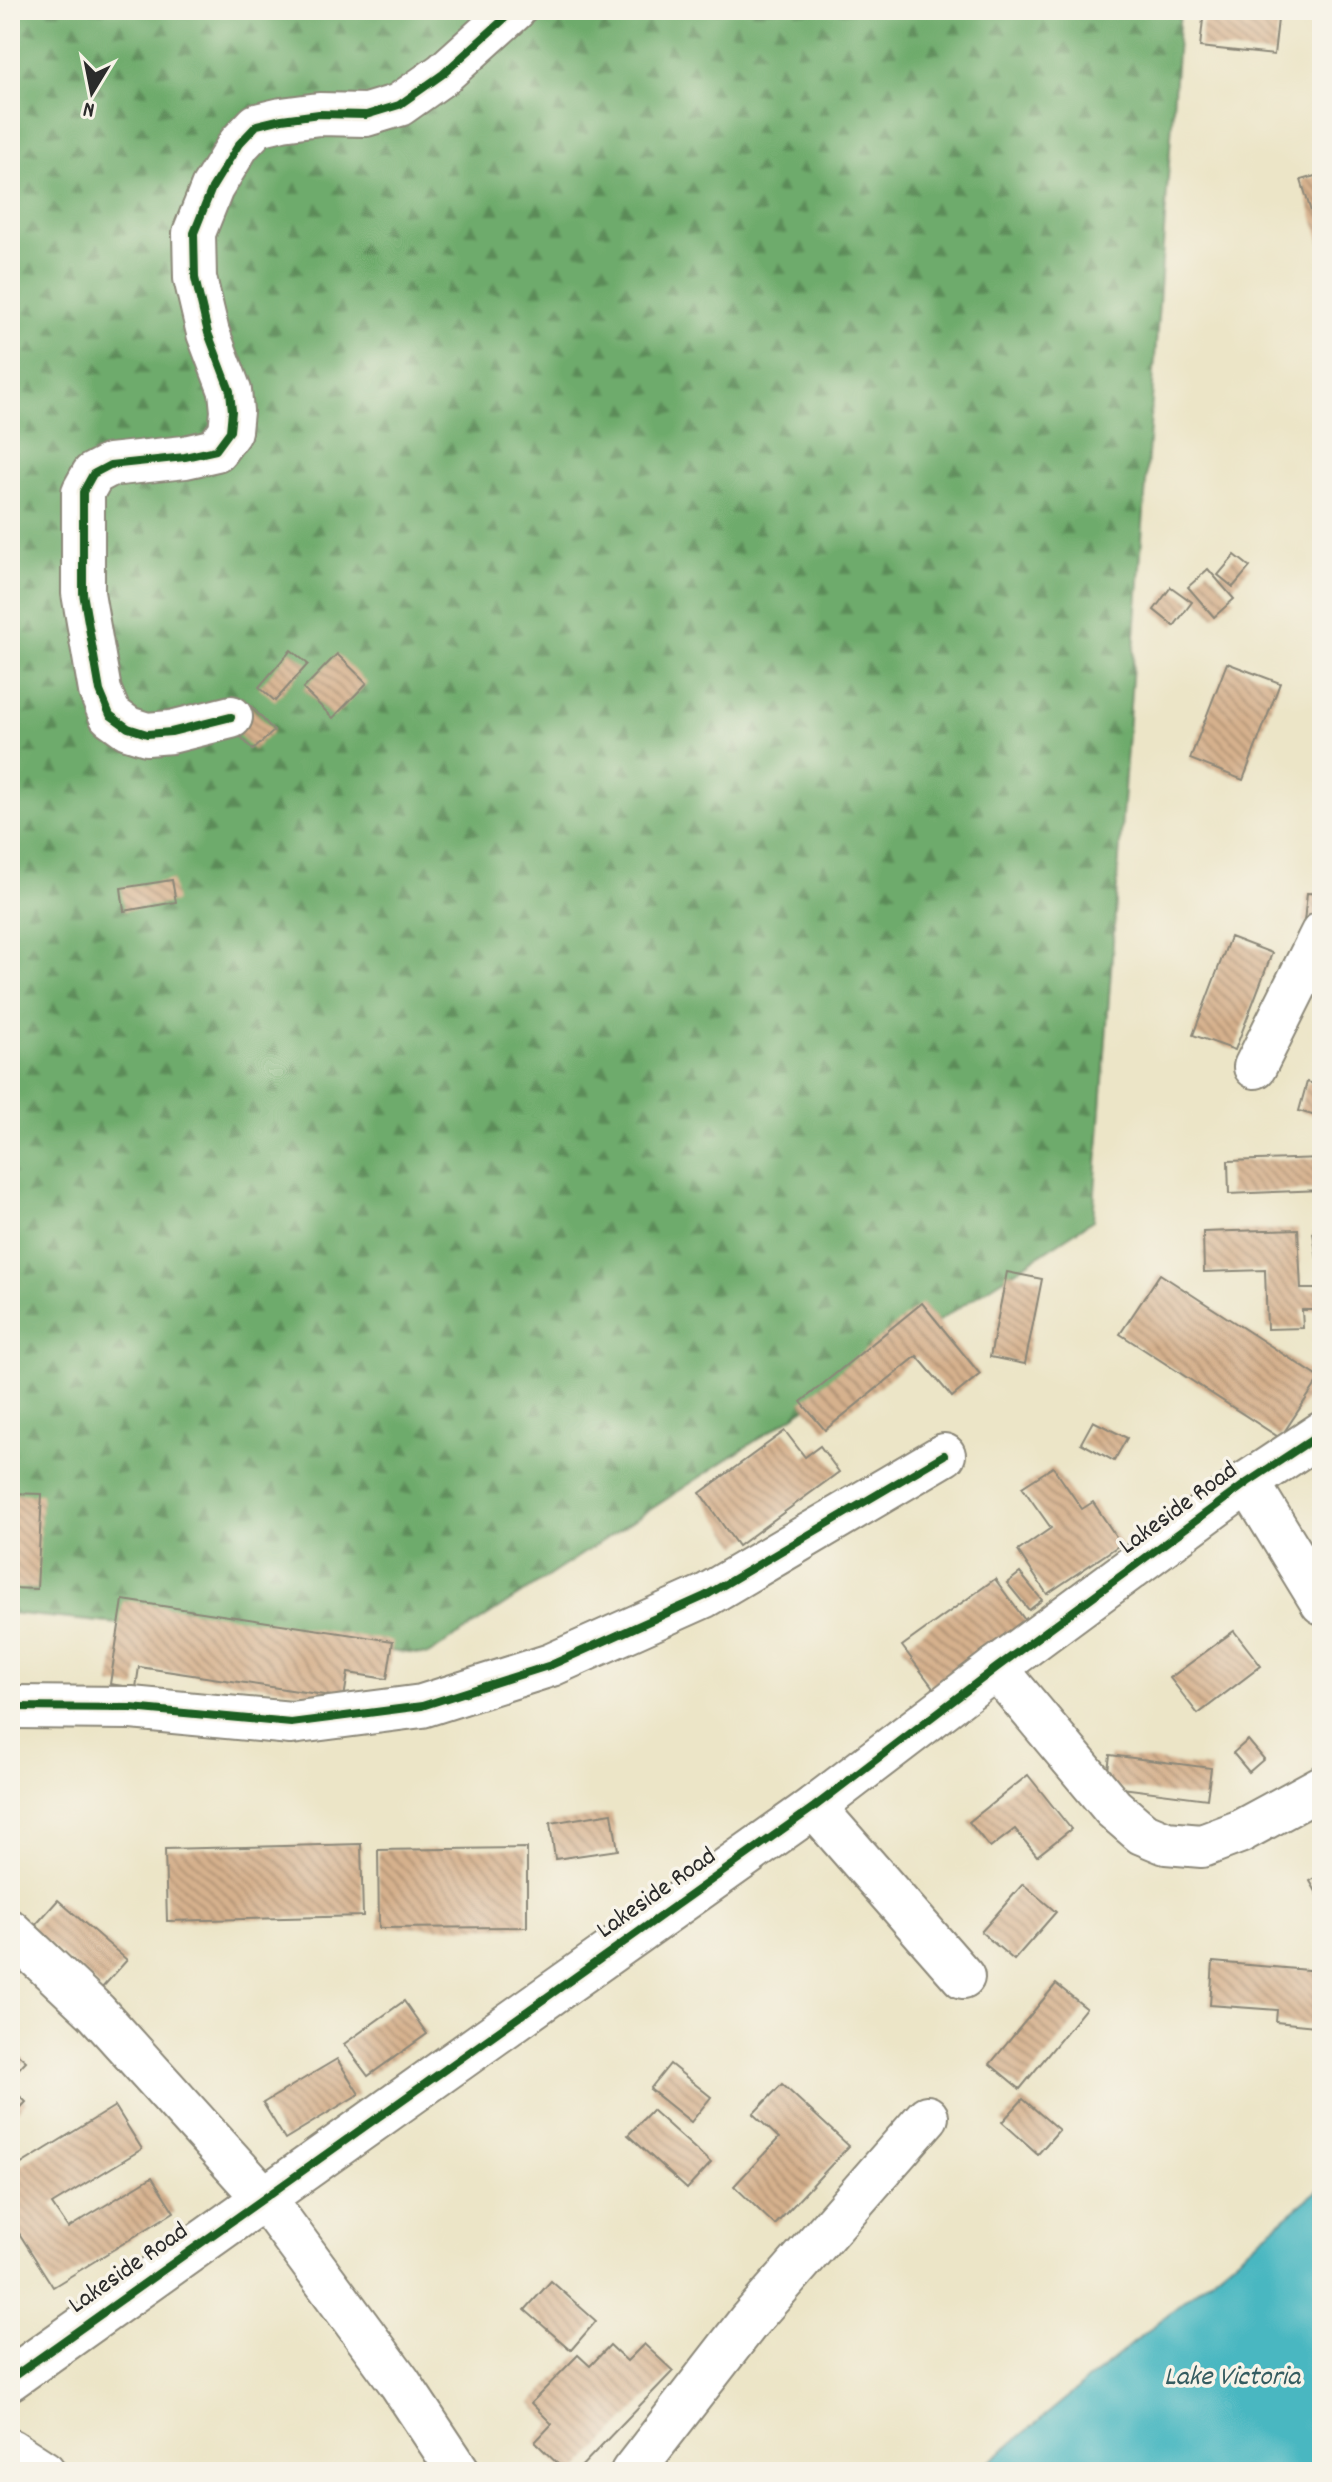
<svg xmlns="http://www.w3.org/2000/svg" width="1332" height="2482" font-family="Dekko,sans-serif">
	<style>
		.forest { fill: url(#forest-firs); stroke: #4c6b4c; stroke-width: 2 }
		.water { fill: #48b7c1; stroke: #3a7176; stroke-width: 2 }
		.building { fill: url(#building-back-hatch) }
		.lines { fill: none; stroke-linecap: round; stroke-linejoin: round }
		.minor-casing { stroke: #8c8879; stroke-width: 46 }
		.minor { stroke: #fff; stroke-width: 42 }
		.cycleway-casing { stroke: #f7f3e8; stroke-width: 13 }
		.cycleway { stroke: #1b5e20; stroke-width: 8 }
		.labels { text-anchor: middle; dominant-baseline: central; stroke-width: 7; stroke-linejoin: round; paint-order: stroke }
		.street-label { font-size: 26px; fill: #2b2b2b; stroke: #f7f3e8 }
		.water-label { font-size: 28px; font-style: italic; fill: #355c60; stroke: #f7f3e8 }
	</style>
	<defs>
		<pattern id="forest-firs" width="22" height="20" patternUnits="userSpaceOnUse" patternTransform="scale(2)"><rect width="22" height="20" fill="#6eab6c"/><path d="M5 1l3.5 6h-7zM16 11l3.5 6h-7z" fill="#5b8b59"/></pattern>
		<pattern id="building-back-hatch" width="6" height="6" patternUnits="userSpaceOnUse" patternTransform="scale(2)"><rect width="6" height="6" fill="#d6b18d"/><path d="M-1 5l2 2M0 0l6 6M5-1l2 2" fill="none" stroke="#ae9073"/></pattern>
	</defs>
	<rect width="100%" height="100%" fill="#f7f3e8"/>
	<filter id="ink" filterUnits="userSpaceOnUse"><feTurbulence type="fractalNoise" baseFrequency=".0125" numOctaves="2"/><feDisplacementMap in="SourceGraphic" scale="16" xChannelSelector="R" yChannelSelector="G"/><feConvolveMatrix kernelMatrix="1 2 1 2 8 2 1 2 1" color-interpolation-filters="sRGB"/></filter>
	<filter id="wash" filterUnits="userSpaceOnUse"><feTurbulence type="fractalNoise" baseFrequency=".006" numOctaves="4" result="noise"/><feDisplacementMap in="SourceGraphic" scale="32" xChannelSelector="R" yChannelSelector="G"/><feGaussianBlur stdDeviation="1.8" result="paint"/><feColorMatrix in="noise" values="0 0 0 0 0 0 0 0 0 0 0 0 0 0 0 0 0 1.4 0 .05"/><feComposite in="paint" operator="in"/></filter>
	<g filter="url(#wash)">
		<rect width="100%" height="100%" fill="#ece5c7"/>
		<path class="forest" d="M10 10H1180L1093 1220 428 1655 10 1613Z"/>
		<path class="water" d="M1322 2187V2472H977Z"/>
		<g id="blocks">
			<g class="building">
				<path d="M1204 10H1279L1274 55 1200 47Z"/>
				<path d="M1322 174V243H1321L1301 180Z"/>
				<path d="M1235 555 1250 567 1233 587 1218 575Z"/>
				<path d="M1208 569 1234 599 1214 617 1188 587Z"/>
				<path d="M1171 587 1192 602 1174 626 1154 610Z"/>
				<path d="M291 650 308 664 275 701 259 687Z"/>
				<path d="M337 654 367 683 333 718 303 689Z"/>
				<path d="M1227 663 1280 683 1243 780 1190 759Z"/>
				<path d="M249 704 274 731 253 750 229 724Z"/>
				<path d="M172 880 176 902 124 911 121 888Z"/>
				<path d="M1307 893 1322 894V923L1304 922Z"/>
				<path d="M1230 937 1272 953 1235 1050 1193 1035Z"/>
				<path d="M1307 1082 1322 1086V1118L1299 1111Z"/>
				<path d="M1322 1158V1190L1229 1194 1228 1161Z"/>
				<path d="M1298 1229 1301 1289H1322V1310H1302L1303 1328 1267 1329 1265 1270 1204 1272 1203 1232Z"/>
				<path d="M1322 1230V1258L1317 1259 1313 1232Z"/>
				<path d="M1007 1272 1042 1279 1025 1364 990 1357Z"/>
				<path d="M1160 1274 1320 1378 1280 1438 1120 1334Z"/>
				<path d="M922 1303 980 1374 952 1397 917 1356 825 1430 801 1402Z"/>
				<path d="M1093 1421 1127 1438 1114 1461 1081 1443Z"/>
				<path d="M785 1431 805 1457 820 1446 839 1472 738 1546 700 1493Z"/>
				<path d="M1053 1467 1082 1509 1093 1502 1121 1544 1047 1594 1018 1551 1051 1528 1022 1487Z"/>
				<path d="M10 1493 42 1494 37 1589 10 1588Z"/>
				<path d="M1020 1573 1042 1600 1029 1610 1007 1583Z"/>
				<path d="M995 1579 1027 1623 935 1690 902 1646Z"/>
				<path d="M123 1600 393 1641 387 1679 348 1673 344 1698 139 1667 136 1688 110 1684Z"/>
				<path d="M1234 1631 1261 1666 1198 1714 1170 1678Z"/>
				<path d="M1248 1740 1264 1759 1249 1772 1233 1753Z"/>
				<path d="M1110 1755 1211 1768 1207 1799 1106 1786Z"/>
				<path d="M1028 1775 1071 1829 1037 1856 1015 1829 990 1848 969 1822Z"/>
				<path d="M612 1813 618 1850 555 1859 550 1823Z"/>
				<path d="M361 1844 363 1916 167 1921 165 1849Z"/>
				<path d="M527 1848V1927L379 1928 378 1850Z"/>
				<path d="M1322 1874V1902L1310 1881Z"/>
				<path d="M1023 1884 1056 1912 1014 1960 981 1932Z"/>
				<path d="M58 1900 127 1960 101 1989 32 1929Z"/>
				<path d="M1213 1962 1319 1971 1315 2026 1276 2022 1277 2010 1210 2005Z"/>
				<path d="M1056 1984 1086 2008 1020 2089 990 2064Z"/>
				<path d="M404 2001 427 2034 368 2076 344 2044Z"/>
				<path d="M10 2047 26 2061 10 2078Z"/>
				<path d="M337 2059 359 2094 285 2139 263 2103Z"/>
				<path d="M670 2064 711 2097 691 2122 650 2089Z"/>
				<path d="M782 2084 849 2146 775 2225 734 2186 779 2138 753 2114Z"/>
				<path d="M10 2087 26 2102 10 2119Z"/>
				<path d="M1023 2099 1059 2130 1038 2154 1002 2122Z"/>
				<path d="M115 2106 142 2149 52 2204 68 2228 152 2177 174 2212 53 2287 10 2219V2171Z"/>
				<path d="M652 2110 711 2163 687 2189 628 2135Z"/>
				<path d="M551 2281 596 2321 571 2350 525 2310Z"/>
				<path d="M644 2344 673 2371 576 2472H566L535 2442 552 2424 531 2403 578 2355 590 2366 610 2345 627 2361Z"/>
			</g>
		</g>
	</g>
	<g filter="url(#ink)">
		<use href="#blocks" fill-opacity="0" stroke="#8c8879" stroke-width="2"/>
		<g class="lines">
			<g class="minor-casing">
				<g id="minor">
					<path d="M231 717 171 732 147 734 128 728 110 715 100 691 83 593V492L93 474 110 465 185 457 216 450 230 431 232 411 230 391 208 333 195 278 194 233 212 188 239 144 257 125 282 119 319 114 366 115 399 105 443 74 514 10"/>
					<path d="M1255 1067 1322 933"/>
					<path d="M1248 1482 1322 1603"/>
					<path d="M996 1668 1113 1808 1142 1833 1166 1843 1202 1846 1239 1832 1322 1787"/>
					<path d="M10 1707 131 1708 291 1723 422 1706 551 1665 705 1596 944 1455"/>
					<path d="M814 1807 963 1977"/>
					<path d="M10 1931 96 2012 264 2198 400 2383 459 2472"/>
					<path d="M10 2379 814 1807 996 1668 1248 1482 1322 1433"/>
					<path d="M10 2450 44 2472"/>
					<path d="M632 2472 749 2321 927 2117"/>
				</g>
			</g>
			<use href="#minor" class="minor"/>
			<g class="cycleway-casing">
				<g id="cycleway">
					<path d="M231 717 171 732 147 734 128 728 110 715 100 691 83 593V492L93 474 110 465 185 457 216 450 230 431 232 411 230 391 208 333 195 278 194 233 212 188 239 144 257 125 282 119 319 114 366 115 399 105 443 74 514 10"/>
					<path d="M10 1707 131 1708 291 1723 422 1706 551 1665 705 1596 944 1455"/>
					<path d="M10 2379 814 1807 996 1668 1248 1482 1322 1433"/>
				</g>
			</g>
			<use href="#cycleway" class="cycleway"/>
		</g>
	</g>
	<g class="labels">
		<g class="street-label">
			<text transform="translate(1179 1509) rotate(-36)">Lakeside Road</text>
			<text transform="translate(657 1894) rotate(-35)">Lakeside Road</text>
			<text transform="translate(129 2269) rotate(-35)">Lakeside Road</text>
		</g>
		<g class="water-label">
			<text x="1232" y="2379">Lake Victoria</text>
		</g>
	</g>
	<rect width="1332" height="2482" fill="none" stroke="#f7f3e8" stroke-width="40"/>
	<g transform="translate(92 92) rotate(190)" stroke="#f7f3e8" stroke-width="6" paint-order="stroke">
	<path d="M0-6L14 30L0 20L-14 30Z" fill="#2b2b2b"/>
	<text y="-12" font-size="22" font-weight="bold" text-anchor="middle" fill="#2b2b2b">N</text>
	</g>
</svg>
